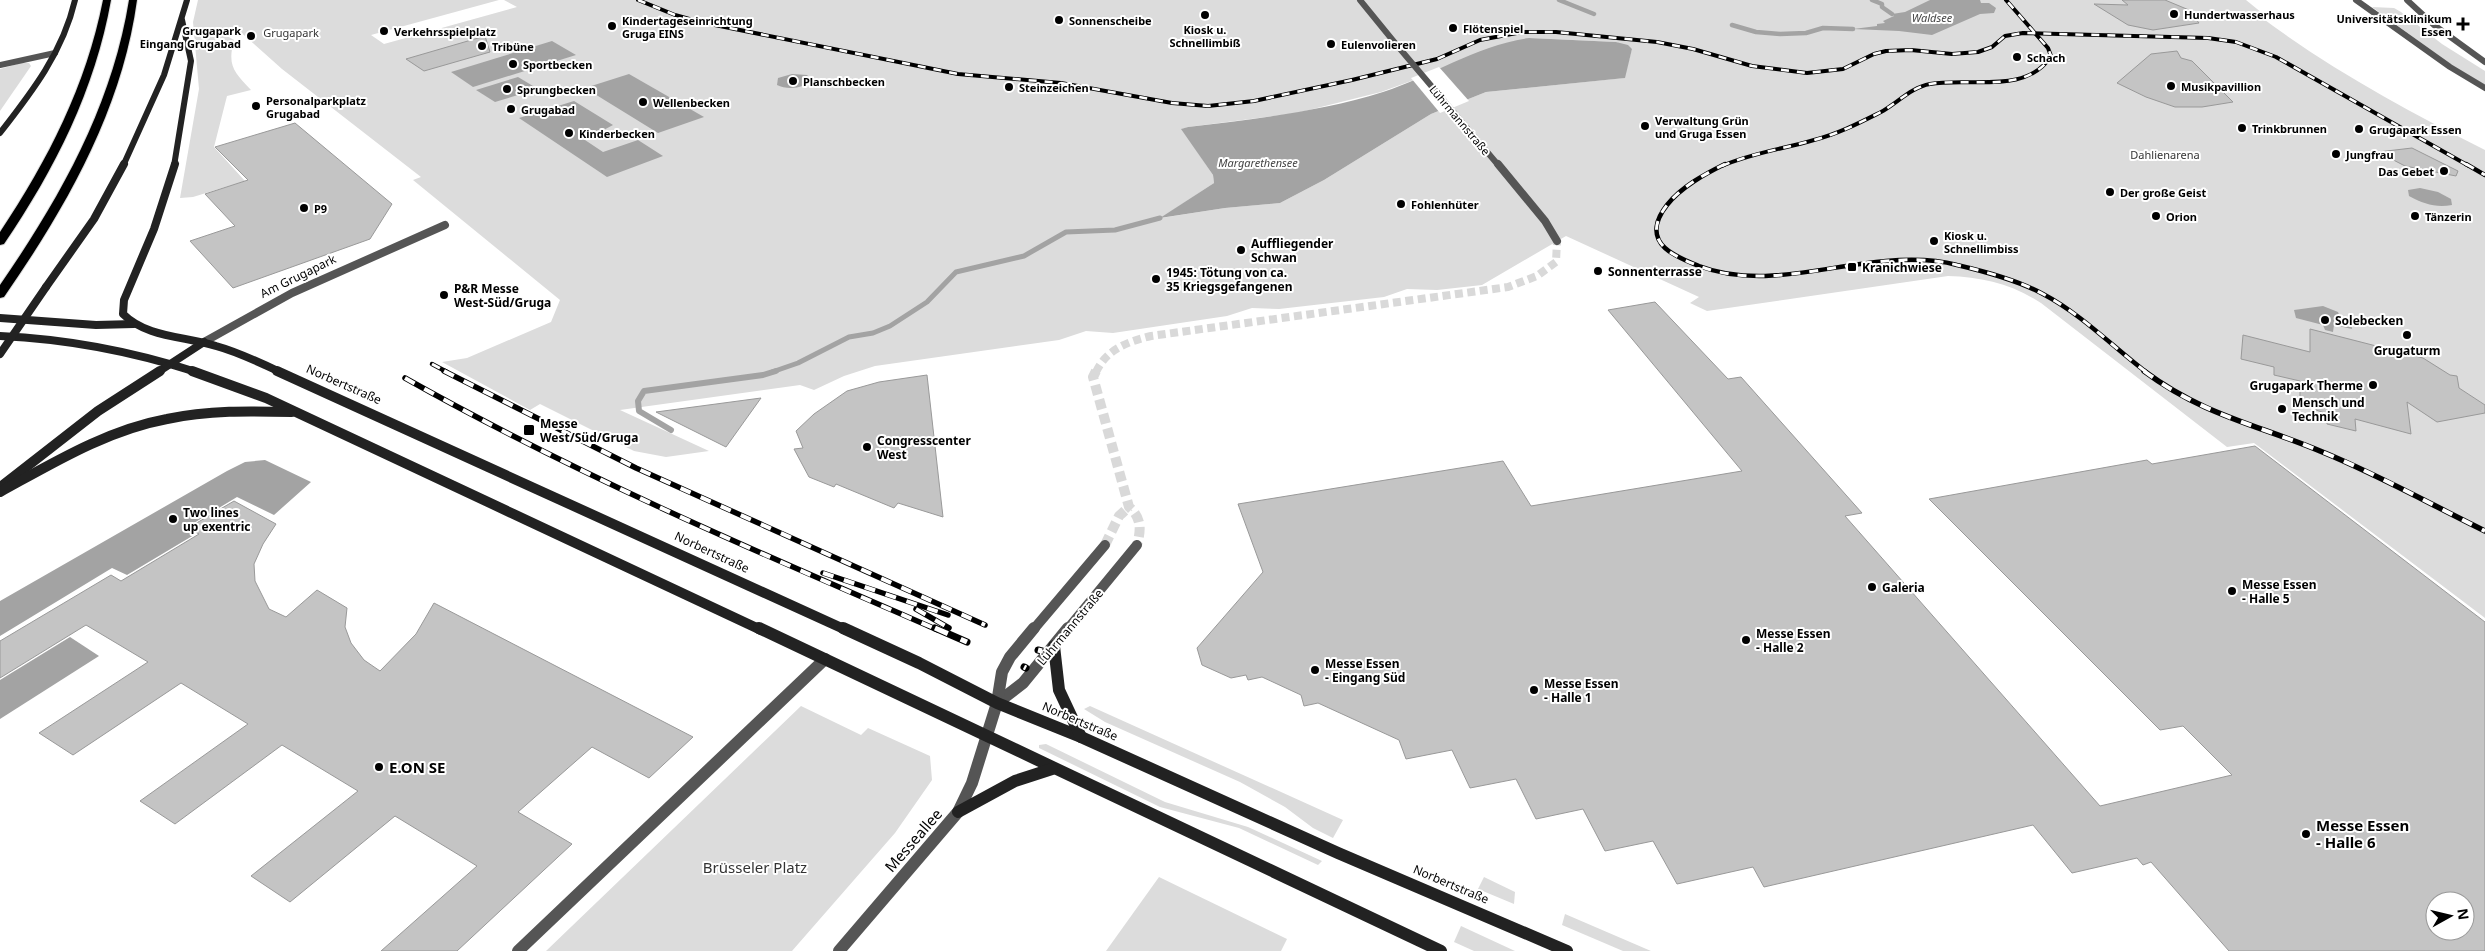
<svg xmlns="http://www.w3.org/2000/svg" width="2485" height="951" font-family="'Noto Sans',sans-serif">
	<style>
		.green { fill: #dcdcdc; fill-rule: evenodd }
		.water { fill: #a3a3a3 }
		.pier { fill: #fff }
		.lines { fill: none; stroke-linecap: round; stroke-linejoin: round }
		.stream-far2 { stroke: #a3a3a3; stroke-width: 4.5 }
		.stream-far1 { stroke: #a3a3a3; stroke-width: 5 }
		.stream { stroke: #a3a3a3; stroke-width: 6 }
		.building { fill: #c4c4c4; stroke: #999; fill-rule: evenodd }
		.street-tunnel-far1 { stroke: #d9d9d9; stroke-width: 8; stroke-dasharray: 8 4.5; stroke-linecap: butt }
		.street-tunnel { stroke: #d9d9d9; stroke-width: 10; stroke-dasharray: 10 5; stroke-linecap: butt }
		.highway-casing { stroke: #dbdbdb; stroke-width: 2 }
		.street-far3 { stroke: #555; stroke-width: 6 }
		.street-far2 { stroke: #555; stroke-width: 8 }
		.street-far1 { stroke: #555; stroke-width: 10 }
		.street { stroke: #555; stroke-width: 12 }
		.secondary-far3 { stroke: #222; stroke-width: 6 }
		.secondary-far2 { stroke: #222; stroke-width: 8 }
		.secondary-far1 { stroke: #222; stroke-width: 10 }
		.secondary { stroke: #222; stroke-width: 12 }
		.highway { fill: #000; fill-rule: evenodd }
		.rail-far3-casing { stroke: #000; stroke-width: 4 }
		.rail-far2-casing { stroke: #000; stroke-width: 4.5 }
		.rail-far1-casing { stroke: #000; stroke-width: 5.5 }
		.rail-casing { stroke: #000; stroke-width: 7 }
		.rail-far3 { stroke: #fff; stroke-width: 2.5; stroke-dasharray: 8; stroke-linecap: butt }
		.rail-far2 { stroke: #fff; stroke-width: 3; stroke-dasharray: 9; stroke-linecap: butt }
		.rail-far1 { stroke: #fff; stroke-width: 4; stroke-dasharray: 11; stroke-linecap: butt }
		.rail { stroke: #fff; stroke-width: 5; stroke-dasharray: 14; stroke-linecap: butt }
		.street-bridge { stroke: #555; stroke-width: 6 }
		.secondary-bridge { stroke: #222; stroke-width: 8 }
		.poi-dot { fill: #000; stroke: #fff; stroke-width: 2 }
		.labels { text-anchor: middle; dominant-baseline: central; stroke-width: 4; stroke-linejoin: round; paint-order: stroke }
		.far-poi-label { font-size: 11px; font-weight: bold; fill: #000; stroke: #fff; text-anchor: start }
		.far-water-label { font-size: 11px; font-style: italic; fill: #444; stroke: #fff }
		.far-park-label { font-size: 11px; fill: #333; stroke: #fff }
		.far-street-label { font-size: 11px; fill: #000; stroke: #fff }
		.poi-label { font-size: 12px; font-weight: bold; fill: #000; stroke: #fff; text-anchor: start }
		.street-label { font-size: 12px; fill: #000; stroke: #fff }
		.near-poi-label { font-size: 15px; font-weight: bold; fill: #000; stroke: #fff; text-anchor: start }
		.near-street-label { font-size: 15px; fill: #000; stroke: #fff }
		.near-park-label { font-size: 15px; fill: #333; stroke: #fff }
	</style>
	<rect width="100%" height="100%" fill="#fff"/>
	<g class="green">
		<path d="M198 0H499L371 35 384 44 517 7 504 0H2246L2262 13 2257 14C2328 68 2406 110 2485 150V618L2254 443 2227 447 2041 303C2012 284 1982 277 1948 276L1707 311 1690 303 1699 297 1566 236 1482 285 1437 290 1407 289 1384 297 1279 309 1252 308 1227 316 1113 333 1086 331 1059 340 875 366 844 376 814 390 800 385 620 410 709 451 666 457 634 451 540 404 530 410 442 362 467 358 551 322 560 300 413 180 421 177 282 69 236 28 227 36 234 40C227 66 234 72 251 90L227 96 214 147 245 181 193 197 180 198 199 89 193 22ZM1529 38 1616 42 1632 49 1624 78 1486 92 1431 114 1324 180 1280 203 1225 208 1161 218 1214 183 1213 175 1182 129 1188 127 1297 113 1381 92Z"/>
		<path d="M2372 7 2394 8 2401 12 2442 44 2485 71V85L2457 69Z"/>
		<path d="M21 63H29L31 66 0 111V69Z"/>
		<path d="M801 706 861 735 868 728 930 756 932 780 895 833 792 951H546Z"/>
		<path d="M1090 706 1343 820 1333 838 1313 828 1285 807 1240 782 1105 722 1084 709Z"/>
		<path d="M1046 744 1165 802 1248 827 1322 861 1318 865 1239 828 1160 807 1039 748V745Z"/>
		<path d="M1159 877 1287 939 1281 951H1106Z"/>
		<path d="M1484 877 1515 892 1514 904 1478 889Z"/>
		<path d="M1565 914 1651 951H1623L1562 925Z"/>
		<path d="M1461 926 1515 951H1474L1454 942Z"/>
	</g>
	<g class="water">
		<path d="M1930 0H1980L1981 3H1989L1996 8 1994 13 1980 14 1932 35 1899 31 1853 29 1877 26V24L1885 23 1883 21 1894 16 1892 14 1905 12Z"/>
		<path d="M1529 38 1616 42 1628 45 1632 49 1625 78 1486 92 1431 114 1324 180 1280 203 1225 208 1160 218 1214 183 1213 175 1181 129 1188 127C1254 119 1319 112 1383 92 1432 76 1477 45 1529 38Z"/>
		<path d="M552 41 576 55 473 87 451 72Z"/>
		<path d="M629 74 704 117 658 133 585 88Z"/>
		<path d="M792 74 807 75 811 79C805 89 787 90 777 85L778 78Z"/>
		<path d="M518 77 538 89 495 102 476 90Z"/>
		<path d="M574 101 613 125 585 140 603 152 638 140 663 156 607 177 519 118Z"/>
		<path d="M2420 188 2438 192 2451 199 2452 205C2436 208 2424 204 2409 196L2408 190Z"/>
		<path d="M2323 306 2338 312 2340 317 2351 322 2352 329 2334 325 2333 332 2325 330 2323 325 2296 318 2294 310Z"/>
		<path d="M265 460 311 482 274 515 237 497 184 529 194 535 127 575 112 568 0 636V601L227 471 245 462Z"/>
		<path d="M70 637 99 656 0 719V680Z"/>
	</g>
	<path class="pier" d="M1439 67 1469 101 1440 113 1411 78Z"/>
	<g class="lines">
		<g class="stream-far2">
			<path d="M1559 0 1594 14"/>
			<path d="M1872 0 1882 4V7L1892 14"/>
			<path d="M1732 25 1756 32 1780 34 1806 33 1823 28 1853 29"/>
		</g>
		<path class="stream-far1" d="M772 372 798 363 849 337 873 333 890 326 927 302 956 272 1024 256 1066 232 1115 230 1160 218"/>
		<path class="stream" d="M671 430 639 411 638 401 644 391 763 375 776 371"/>
	</g>
	<g class="building">
		<path d="M2122 0H2165L2201 15 2195 18 2199 23 2153 30 2128 25 2094 4 2128 5Z"/>
		<path d="M485 36 490 52 424 71 406 59Z"/>
		<path d="M2177 51 2181 58 2192 61 2233 102 2202 107H2175L2146 97 2117 83 2151 54Z"/>
		<path d="M295 123 392 204 370 239 233 288 190 241 235 226 205 194 248 180 215 147Z"/>
		<path d="M2412 148 2458 171 2456 176 2405 166 2378 152Z"/>
		<path d="M1655 302 1728 379 1741 377 1862 513 1845 516 2100 806 2232 775 2183 726 2160 730 1929 499 2147 460 2152 464 2255 446 2485 622V951H2229L2151 862 2143 865 2137 858 2072 873 2033 825 1764 887 1753 867 1677 884 1653 841 1605 851 1583 809 1536 819 1516 779 1470 788 1452 750 1406 759 1399 740 1318 703 1304 706 1301 695 1262 677 1248 680 1246 675 1231 678 1202 665 1197 648 1263 572 1238 504 1503 461 1531 506 1742 471 1608 310ZM2435 901H2465V931H2435Z"/>
		<path d="M2310 329 2423 358 2450 375 2457 376 2459 388 2485 405V413L2437 422 2407 402 2411 434 2355 419 2356 431 2327 424V414L2300 404V381L2274 375V367L2241 359 2243 335 2310 352Z"/>
		<path d="M927 375 943 517 898 503 894 508 836 484 834 487 809 477 794 449 803 448 796 431 814 414 847 391 879 382Z"/>
		<path d="M761 398 726 447 656 412Z"/>
		<path d="M234 501 276 524 263 544 254 564 255 581 269 609 286 617 317 590 347 608 345 627 351 643 364 660 380 671 416 634 434 603 693 737 649 778 592 747 518 812 572 844 457 951H381L477 866 395 816 290 902 251 876 358 791 282 745 175 824 140 801 248 724 181 683 73 755 39 733 148 662 86 625 0 678V641L111 575 121 581 199 534 188 528Z"/>
	</g>
	<g class="lines">
		<path class="street-tunnel-far1" d="M1096 372C1107 349 1127 342 1151 336L1508 287 1537 276 1556 262 1557 241"/>
		<g class="street-tunnel">
			<path d="M1096 371 1093 377 1129 507C1142 518 1141 530 1137 545"/>
			<path d="M1105 545 1119 516 1129 507"/>
		</g>
		<g class="highway-casing">
			<g id="highway">
				<path d="M103 0H111C95 90 55 169 4 244L0 245V232C48 160 86 86 103 0Z"/>
				<path d="M129 0H137C122 110 67 206 4 297L0 298V285C60 198 112 106 129 0Z"/>
			</g>
		</g>
		<g class="street-far3">
			<path d="M1360 0 1395 43"/>
			<path d="M2356 0 2450 67 2485 88"/>
			<path d="M2407 0 2434 25 2485 62"/>
			<path d="M0 65 55 53"/>
			<path d="M1472 134 1499 166"/>
		</g>
		<g class="street-far2">
			<path d="M1498 164 1545 221 1557 241"/>
			<path d="M204 342 292 293 445 225"/>
		</g>
		<g class="street-far1">
			<path d="M1033 630 1105 545"/>
			<path d="M1067 630 1137 545"/>
		</g>
		<g class="street">
			<path d="M997 703 1023 683 1068 628"/>
			<path d="M518 951 825 659"/>
			<path d="M839 951 958 812 972 783 997 703 1002 672 1010 657 1034 628"/>
		</g>
		<g class="secondary-far3">
			<path d="M0 133C32 92 63 52 75 0"/>
			<path d="M123 166 164 75 187 0"/>
			<path d="M174 166 191 61 182 20"/>
		</g>
		<g class="secondary-far2">
			<path d="M175 164 154 229 124 300 123 314C147 338 185 336 216 346 238 352 259 362 280 372"/>
			<path d="M46 287 94 219 124 164"/>
			<path d="M0 318 96 325 134 324"/>
			<path d="M0 336C68 339 131 351 196 372"/>
			<path d="M158 372 204 342"/>
		</g>
		<g class="secondary-far1">
			<path d="M192 371 266 398 761 630"/>
			<path d="M277 371 846 630"/>
			<path d="M3 485 98 411 160 371"/>
			<path d="M0 492C53 463 107 430 167 419 208 410 250 411 292 412"/>
		</g>
		<g class="secondary">
			<path d="M759 628 1441 951"/>
			<path d="M843 628 919 663 997 703 1081 737 1338 853 1567 951"/>
			<path d="M1054 646 1059 690 1081 737"/>
			<path d="M958 812 1015 781 1052 769"/>
		</g>
		<use href="#highway" class="highway"/>
		<g class="rail-far3-casing">
			<g id="rail-far3">
				<path d="M638 0 675 15 700 22 958 74 1061 83 1172 103 1208 106 1254 101 1352 80 1437 59 1480 40 1522 32H1556L1657 42 1693 49 1752 66 1807 73 1843 69 1874 54 1886 51 1911 50 1952 54 1978 52 1992 47 2005 36 2023 33 2208 38 2236 42 2276 57 2469 166"/>
				<path d="M1722 166C1752 153 1783 149 1814 140 1838 134 1859 123 1881 112 1897 103 1912 87 1930 84 1969 77 2027 95 2051 56L2048 48 2006 0"/>
			</g>
		</g>
		<g class="rail-far2-casing">
			<g id="rail-far2">
				<path d="M1725 164C1705 174 1681 187 1667 205 1656 219 1651 235 1665 248 1675 257 1687 261 1699 266 1760 289 1823 266 1886 261 1909 259 1934 259 1957 265 1987 272 2017 280 2043 294 2081 314 2112 346 2146 372"/>
				<path d="M2466 164 2485 175"/>
				<path d="M432 364 447 372"/>
			</g>
		</g>
		<g class="rail-far1-casing">
			<g id="rail-far1">
				<path d="M444 371 636 468 985 625"/>
				<path d="M2144 371C2203 415 2255 424 2320 451 2377 474 2430 504 2485 531"/>
				<path d="M405 378C577 475 757 552 938 630"/>
				<path d="M823 573 948 615"/>
				<path d="M916 609 949 628"/>
			</g>
		</g>
		<g class="rail-casing">
			<g id="rail">
				<path d="M935 628 967 642"/>
				<path d="M1038 650 1042 651"/>
				<path d="M1024 667 1026 668"/>
			</g>
		</g>
		<use href="#rail-far3" class="rail-far3"/>
		<use href="#rail-far2" class="rail-far2"/>
		<use href="#rail-far1" class="rail-far1"/>
		<use href="#rail" class="rail"/>
		<path class="street-bridge" d="M1395 43 1472 134"/>
		<path class="secondary-bridge" d="M0 354 46 287"/>
	</g>
	<g class="poi-dot">
		<circle cx="2174" cy="14" r="5"/>
		<circle cx="1205" cy="15" r="5"/>
		<circle cx="1059" cy="20" r="5"/>
		<path d="M2460.5 16.5h5v5h5v5h-5v5h-5v-5h-5v-5h5z"/>
		<circle cx="612" cy="26" r="5"/>
		<circle cx="1453" cy="28" r="5"/>
		<circle cx="384" cy="31" r="5"/>
		<circle cx="251" cy="36" r="5"/>
		<circle cx="1331" cy="44" r="5"/>
		<circle cx="482" cy="46" r="5"/>
		<circle cx="2017" cy="57" r="5"/>
		<circle cx="513" cy="64" r="5"/>
		<circle cx="793" cy="81" r="5"/>
		<circle cx="2171" cy="86" r="5"/>
		<circle cx="1009" cy="87" r="5"/>
		<circle cx="507" cy="89" r="5"/>
		<circle cx="643" cy="102" r="5"/>
		<circle cx="256" cy="106" r="5"/>
		<circle cx="511" cy="109" r="5"/>
		<circle cx="1645" cy="126" r="5"/>
		<circle cx="2242" cy="128" r="5"/>
		<circle cx="2359" cy="129" r="5"/>
		<circle cx="569" cy="133" r="5"/>
		<circle cx="2336" cy="154" r="5"/>
		<circle cx="2444" cy="171" r="5"/>
		<circle cx="2110" cy="192" r="5"/>
		<circle cx="1401" cy="204" r="5"/>
		<circle cx="304" cy="208" r="5"/>
		<circle cx="2156" cy="216" r="5"/>
		<circle cx="2415" cy="216" r="5"/>
		<circle cx="1934" cy="241" r="5"/>
		<circle cx="1241" cy="250" r="5"/>
		<rect x="1847" y="262" width="10" height="10" rx="2.5"/>
		<circle cx="1598" cy="271" r="5"/>
		<circle cx="1156" cy="279" r="5"/>
		<circle cx="444" cy="295" r="5"/>
		<circle cx="2325" cy="320" r="5"/>
		<circle cx="2407" cy="335" r="5"/>
		<circle cx="2373" cy="385" r="5"/>
		<circle cx="2282" cy="409" r="5"/>
		<rect x="523" y="424" width="12" height="12" rx="2.5"/>
		<circle cx="867" cy="447" r="5"/>
		<circle cx="173" cy="519" r="5"/>
		<circle cx="1872" cy="587" r="5"/>
		<circle cx="2232" cy="591" r="5"/>
		<circle cx="1746" cy="640" r="5"/>
		<circle cx="1315" cy="670" r="5"/>
		<circle cx="1534" cy="690" r="5"/>
		<circle cx="379" cy="767" r="5"/>
		<circle cx="2306" cy="834" r="5"/>
	</g>
	<g class="labels">
		<g class="far-poi-label">
			<text x="2184" y="14">Hundertwasserhaus</text>
			<text x="2452" y="18" text-anchor="end">Universitätsklinikum<tspan x="2452" dy="13">Essen</tspan></text>
			<text x="622" y="20">Kindertageseinrichtung<tspan x="622" dy="13">Gruga EINS</tspan></text>
			<text x="1069" y="20">Sonnenscheibe</text>
			<text x="1463" y="28">Flötenspiel</text>
			<text x="1205" y="29" text-anchor="middle">Kiosk u.<tspan x="1205" dy="13">Schnellimbiß</tspan></text>
			<text x="241" y="30" text-anchor="end">Grugapark<tspan x="241" dy="13">Eingang Grugabad</tspan></text>
			<text x="394" y="31">Verkehrsspielplatz</text>
			<text x="1341" y="44">Eulenvolieren</text>
			<text x="492" y="46">Tribüne</text>
			<text x="2027" y="57">Schach</text>
			<text x="523" y="64">Sportbecken</text>
			<text x="803" y="81">Planschbecken</text>
			<text x="2181" y="86">Musikpavillion</text>
			<text x="1019" y="87">Steinzeichen</text>
			<text x="517" y="89">Sprungbecken</text>
			<text x="266" y="100">Personalparkplatz<tspan x="266" dy="13">Grugabad</tspan></text>
			<text x="653" y="102">Wellenbecken</text>
			<text x="521" y="109">Grugabad</text>
			<text x="1655" y="120">Verwaltung Grün<tspan x="1655" dy="13">und Gruga Essen</tspan></text>
			<text x="2252" y="128">Trinkbrunnen</text>
			<text x="2369" y="129">Grugapark Essen</text>
			<text x="579" y="133">Kinderbecken</text>
			<text x="2346" y="154">Jungfrau</text>
			<text x="2434" y="171" text-anchor="end">Das Gebet</text>
			<text x="2120" y="192">Der große Geist</text>
			<text x="1411" y="204">Fohlenhüter</text>
			<text x="314" y="208">P9</text>
			<text x="2166" y="216">Orion</text>
			<text x="2425" y="216">Tänzerin</text>
			<text x="1944" y="235">Kiosk u.<tspan x="1944" dy="13">Schnellimbiss</tspan></text>
		</g>
		<g class="far-water-label">
			<text x="1932" y="17">Waldsee</text>
			<text x="1258" y="162">Margarethensee</text>
		</g>
		<g class="far-park-label">
			<text x="291" y="32">Grugapark</text>
			<text x="2165" y="154">Dahlienarena</text>
		</g>
		<g class="far-street-label">
			<text transform="translate(1460 120) rotate(50)">Lührmannstraße</text>
		</g>
		<g class="poi-label">
			<text x="1251" y="243">Auffliegender<tspan x="1251" dy="14">Schwan</tspan></text>
			<text x="1862" y="267">Kranichwiese</text>
			<text x="1608" y="271">Sonnenterrasse</text>
			<text x="1166" y="272">1945: Tötung von ca.<tspan x="1166" dy="14">35 Kriegsgefangenen</tspan></text>
			<text x="454" y="288">P&amp;R Messe<tspan x="454" dy="14">West-Süd/Gruga</tspan></text>
			<text x="2335" y="320">Solebecken</text>
			<text x="2407" y="350" text-anchor="middle">Grugaturm</text>
			<text x="2363" y="385" text-anchor="end">Grugapark Therme</text>
			<text x="2292" y="402">Mensch und<tspan x="2292" dy="14">Technik</tspan></text>
			<text x="540" y="423">Messe<tspan x="540" dy="14">West/Süd/Gruga</tspan></text>
			<text x="877" y="440">Congresscenter<tspan x="877" dy="14">West</tspan></text>
			<text x="183" y="512">Two lines<tspan x="183" dy="14">up exentric</tspan></text>
			<text x="2242" y="584">Messe Essen<tspan x="2242" dy="14">- Halle 5</tspan></text>
			<text x="1882" y="587">Galeria</text>
			<text x="1756" y="633">Messe Essen<tspan x="1756" dy="14">- Halle 2</tspan></text>
			<text x="1325" y="663">Messe Essen<tspan x="1325" dy="14">- Eingang Süd</tspan></text>
			<text x="1544" y="683">Messe Essen<tspan x="1544" dy="14">- Halle 1</tspan></text>
		</g>
		<g class="street-label">
			<text transform="translate(298 276) rotate(-26)">Am Grugapark</text>
			<text transform="translate(344 384) rotate(24)">Norbertstraße</text>
			<text transform="translate(712 552) rotate(25)">Norbertstraße</text>
			<text transform="translate(1070 627) rotate(-50)">Lührmannstraße</text>
			<text transform="translate(1080 721) rotate(23)">Norbertstraße</text>
			<text transform="translate(1451 884) rotate(23)">Norbertstraße</text>
		</g>
		<g class="near-poi-label">
			<text x="389" y="767">E.ON SE</text>
			<text x="2316" y="825">Messe Essen<tspan x="2316" dy="17">- Halle 6</tspan></text>
		</g>
		<g class="near-street-label">
			<text transform="translate(913 840) rotate(-49)">Messeallee</text>
		</g>
		<g class="near-park-label">
			<text x="755" y="867">Brüsseler Platz</text>
		</g>
	</g>
	<g transform="translate(2450 916) rotate(82)"><circle r="24" fill="#ffffff" stroke="#999999"/>
	<path d="M0-4L9 19L0 12L-9 19Z" fill="#000000"/>
	<text y="-8" font-size="14" font-weight="bold" text-anchor="middle" fill="#000000">N</text>
	</g>
</svg>
